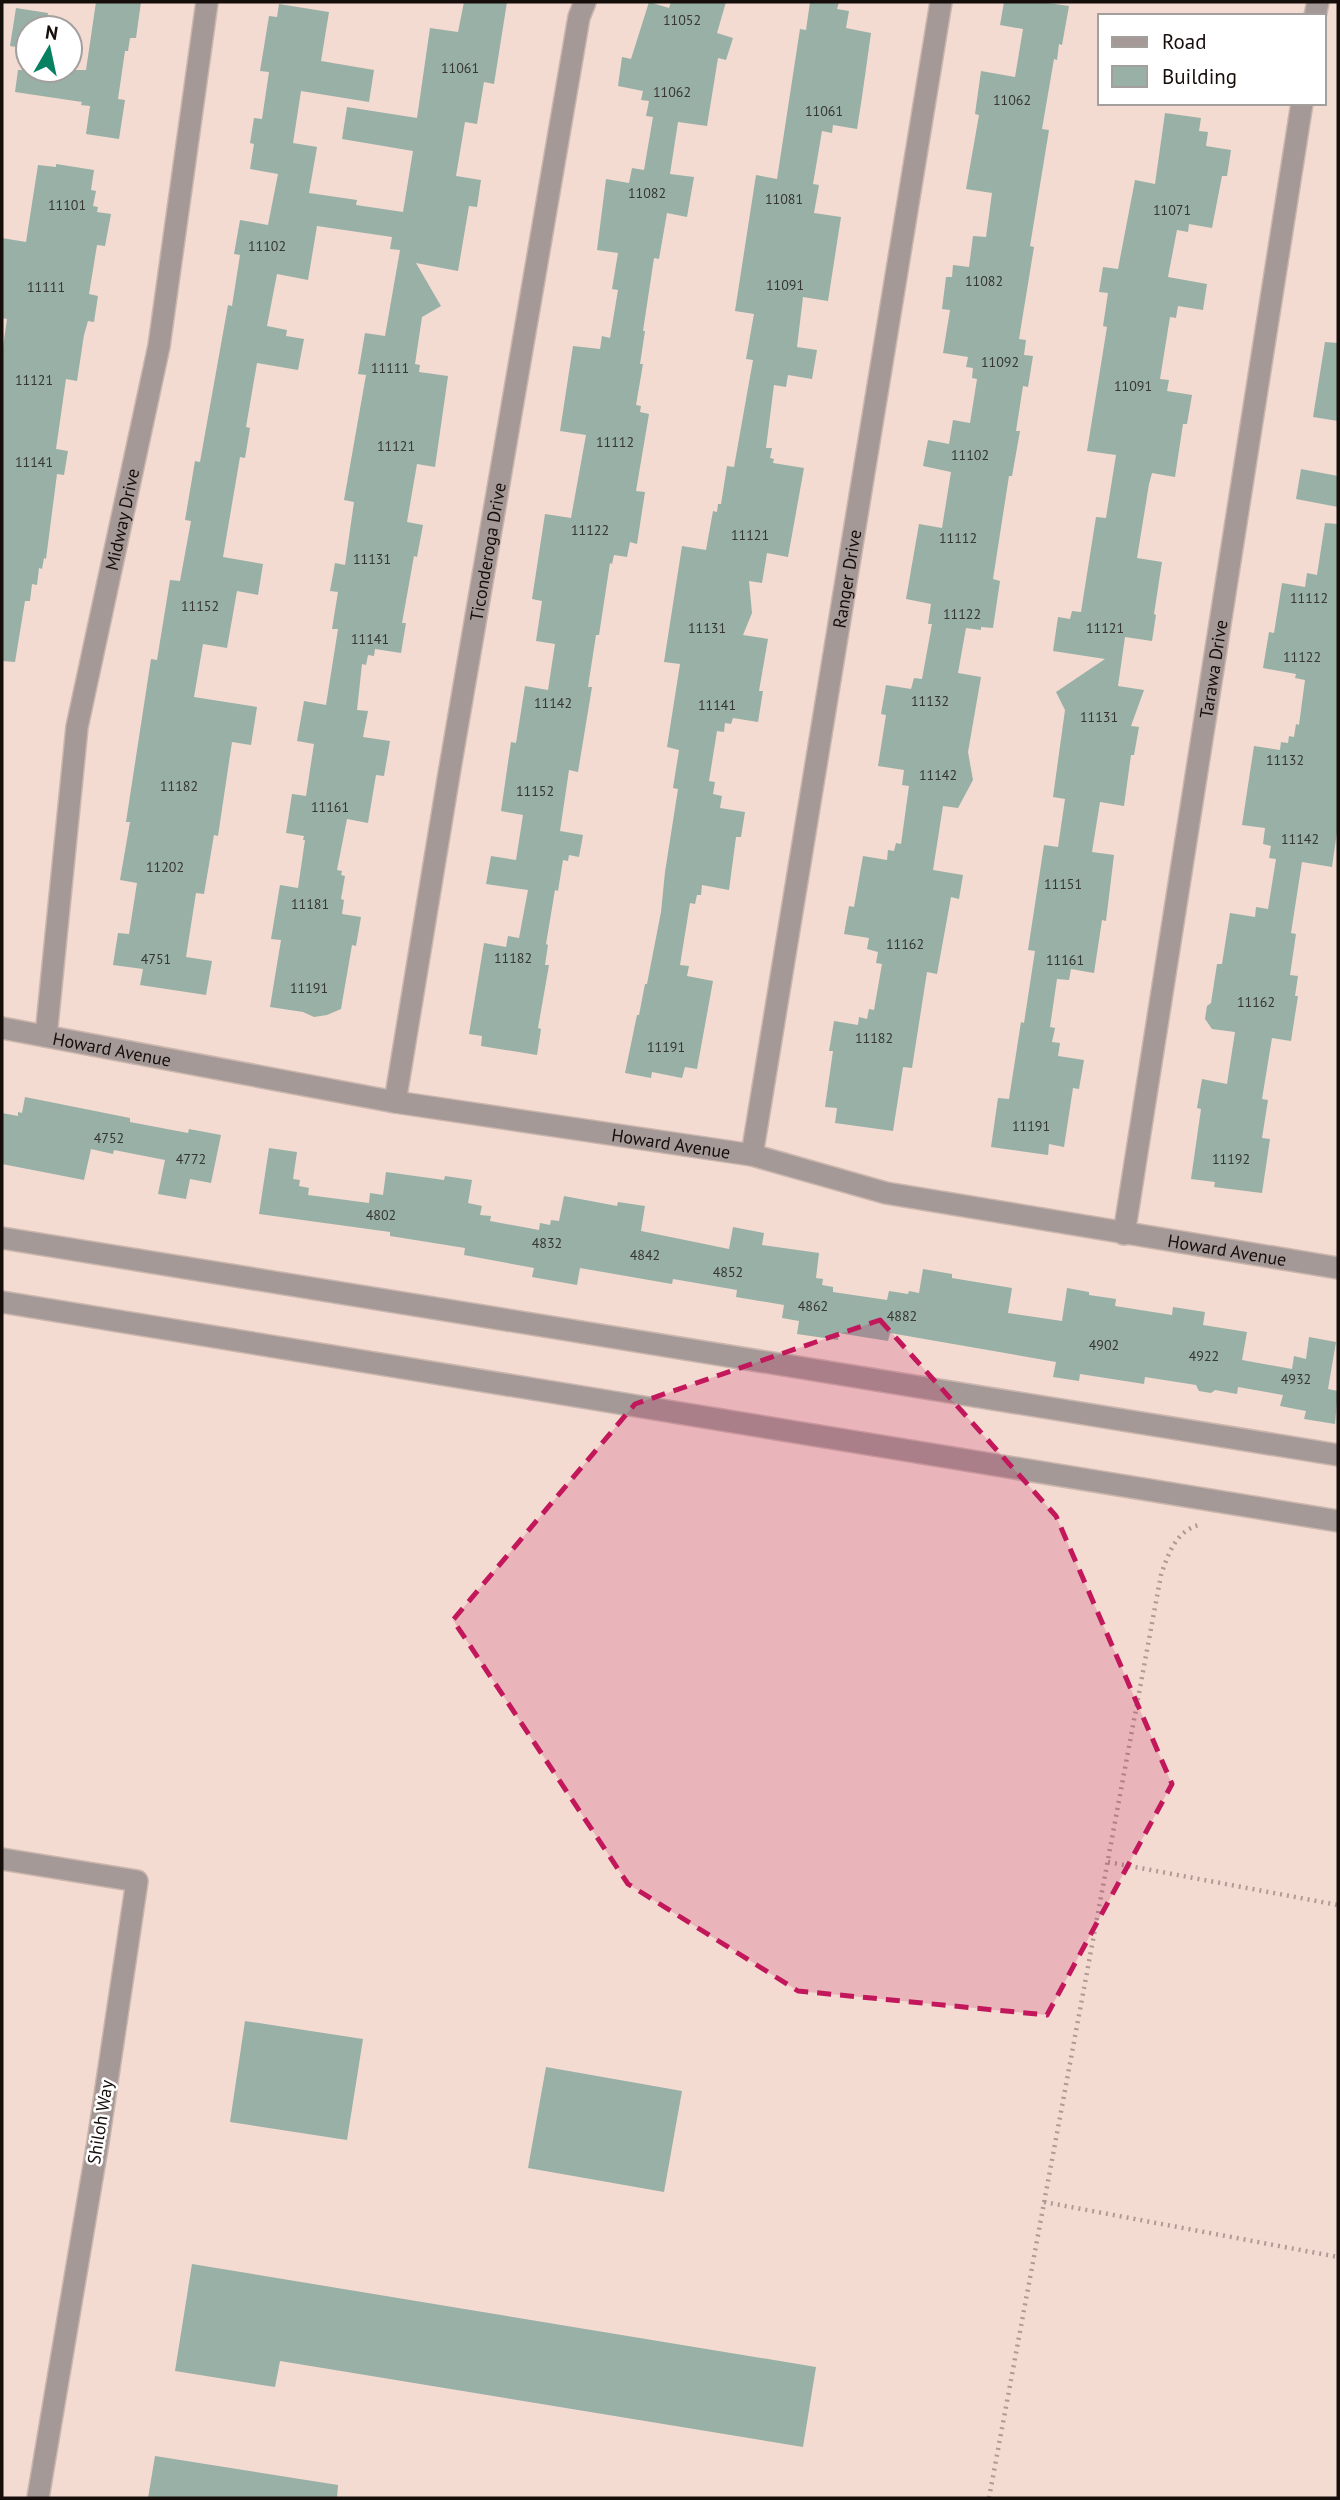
<svg xmlns="http://www.w3.org/2000/svg" width="1340" height="2500" font-family="'PT Sans',sans-serif">
	<style>
		.building { fill: #99b0a6 }
		.lines { fill: none; stroke-linecap: round; stroke-linejoin: round }
		.minor-casing { stroke: #cbb6ae; stroke-width: 24 }
		.path { stroke: #ae9b94; stroke-width: 4.5; stroke-dasharray: 2 5; stroke-linecap: butt }
		.minor { stroke: #a49996; stroke-width: 21 }
		.marked { fill: #c2185b; fill-opacity: 0.2; stroke: #c2185b; stroke-width: 5; stroke-dasharray: 14 9; stroke-linejoin: round }
		.labels { text-anchor: middle; dominant-baseline: central; stroke-width: 5; stroke-linejoin: round; paint-order: stroke }
		.number-label { font-size: 14px; fill: #373632 }
		.street-label { font-size: 18px; fill: #160e0b; stroke: #fff }
	</style>
	<rect width="100%" height="100%" fill="#f3dbd2"/>
	<g class="building">
		<path d="M96 2H141L136 38H130L128 51H125L118 99 125 100 119 139 86 134 90 106 81 105 82 102 15 92 18 70H86Z"/>
		<path d="M464 2H507L494 84 484 82 477 124 465 122 456 176 481 180 477 207 469 206 458 271 416 263 441 306 422 317 415 364 420 365 419 372 448 376 435 467 417 464 407 522 423 525 417 557 414 556 402 623H406L401 653 375 649 374 656 368 655 366 665 362 664 357 710 368 711 363 737 390 741 384 776 376 775 368 823 347 819 337 870 342 871 341 875 345 876 341 899 344 900 342 914 361 917 356 946 352 945 341 1009 327 1015 314 1017 303 1012 270 1007 281 940 271 939 280 885 298 888 305 840H303L304 836 286 833 292 794 306 796 314 744 297 741 304 701 326 705 338 629H332L338 592 330 591 335 563 345 565 354 502 344 500 366 375 358 374 365 333 385 336 400 250 390 249 392 237 317 226 308 280 277 274 267 326 287 330 286 336 304 339 298 370 257 363 246 427 250 428 245 458 240 457 223 557 263 564 258 595 237 591 227 648 203 644 194 697 257 707 251 745 232 742 218 836 214 835 204 894 196 893 186 957 212 961 206 995 140 985 143 969 113 965 118 933 129 934 137 883 120 880 130 822H126L151 659 157 660 170 580 180 581 191 521 185 520 195 461 200 462 228 305 232 306 240 255 234 254 240 220 268 225 278 174 250 169 254 144 250 143 254 118 262 119 269 72 260 71 269 16 277 17 279 4 329 12 321 61 374 70 369 102 301 91 293 143 317 147 309 193 357 200 356 205 403 212 413 151 342 139 347 107 417 118 430 28 458 32Z"/>
		<path d="M649 2 669 8 671 2H726L717 33 733 38 726 60 718 58 707 126 678 122 670 174 694 177 687 217 667 213 659 259 654 258 643 331H645L640 364H643L636 405 641 406 640 412 649 414 636 491 645 492 637 544 630 542 627 557 614 555 612 564 610 563 599 635H596L588 687H592L578 772 569 770 560 831 583 835 579 857 569 855 568 861 563 860 558 891 555 890 546 944 548 945 545 965H549L538 1028 541 1029 537 1055 481 1046 482 1036 469 1034 484 943 506 947 508 936 519 938 528 890 486 884 491 856 516 860 523 815 501 811 511 742 516 743 525 686 548 690 555 644 536 641 542 601 532 599 545 514 571 518 586 435 560 431 573 346 600 349 602 336 610 338 618 290 612 289 618 253 597 250 606 179 629 183 632 168 644 170 653 117 646 116 649 101 641 100 643 91 618 86 622 57 631 59Z"/>
		<path d="M810 2H839L837 9 849 11 846 28 871 33 862 97 857 129 833 125 832 133 822 131 813 184 819 185 814 213 841 217 828 301 803 297 797 347 817 350 812 379 788 375 786 387 774 385 766 448H772L770 458 774 459 773 463 804 468 788 557 767 553 762 583 749 581 752 613 743 635 768 639 759 691H763L758 722 733 718 731 724 725 723 724 732 717 731 709 781 715 782 713 794 722 796 720 808 745 812 741 837H736L729 890 702 885 701 895H697L695 904 690 903 680 965 689 966 687 976 713 981 697 1069 685 1067 682 1078 652 1072 651 1078 625 1073 637 1015H639L645 984H647L661 912 665 872 678 789 673 788 679 750 667 747 680 664 664 662 682 546 706 550 713 511 717 512 718 504H721L727 466 734 467 753 360 746 359 754 314 735 311 756 175 777 179 800 29 806 30Z"/>
		<path d="M1004 2H1041L1069 6 1062 45 1059 44 1057 60 1054 59 1042 129 1049 130 1030 246 1034 247 1019 339 1026 340 1024 355 1033 356 1028 387 1023 386 1016 431H1020L1012 476H1009L993 579 1000 581 993 628 981 627V630L966 628 958 673 981 677 968 752 973 780 958 808 943 806 933 870 963 875 959 899 951 897 937 974 927 972 912 1068 903 1067 893 1131 835 1123 837 1108 825 1107 833 1051H829L834 1021 858 1025 859 1017 867 1019 869 1009 874 1010 882 964 876 963 878 952 867 949 869 938 844 934 849 906 854 907 863 856 887 860 888 850 894 851 896 843 901 844 909 786 902 785 904 770 878 766 886 715 881 714 886 685 911 689 914 678 922 679 932 624H928L931 604 906 599 919 524 942 528 951 472 923 466 928 440 949 444 953 420 970 423 977 379 972 378 973 368 966 367 968 357 943 353 950 310 942 309 946 277H952L953 265 969 267 973 236 986 237 992 193 966 189 979 115 975 114 981 71 1015 77 1023 29 1000 25Z"/>
		<path d="M16 8 48 13 46 28H28V49L10 46Z"/>
		<path d="M1165 113 1201 118 1199 131 1208 132 1206 146 1231 150 1227 176H1222L1212 228 1189 224 1188 232 1177 230 1168 277 1207 284 1203 310 1178 306 1176 318 1170 317 1160 379 1169 380 1167 391 1192 395 1187 424H1183L1175 477 1152 473 1149 484 1137 558 1162 562 1154 614 1156 615 1152 641 1125 637 1118 686 1144 690 1131 726 1139 727 1134 755H1131L1124 806 1100 802 1092 852 1114 855 1106 921 1102 920 1094 973 1071 969 1069 980 1057 979 1050 1027 1055 1028 1052 1042 1060 1043 1058 1056 1084 1060 1079 1089 1073 1088 1064 1147 1049 1144 1048 1155 991 1147 998 1098 1009 1099 1021 1022 1024 1023 1035 951 1028 950 1044 845 1058 847 1065 799 1053 797 1065 710 1056 692 1105 659 1053 651 1058 617 1070 619 1072 611 1081 612 1096 517 1106 518 1116 455 1087 451 1107 327 1103 326 1108 293 1099 292 1103 267 1118 269 1135 180 1155 184Z"/>
		<path d="M56 164 94 170 91 190 96 191 93 206 98 207 97 212 111 214 105 246 97 245 89 294 98 296 94 322 88 321 84 335 77 381 66 379 56 449 68 451 64 475 57 474 46 559 44 558 42 569 39 568 37 585 32 584 30 601H25L15 662 2 661V354L7 319 2 318V238L26 242 38 165 56 167Z"/>
		<path d="M1325 342 1338 343V421L1313 417Z"/>
		<path d="M1301 469 1338 476V507L1296 499Z"/>
		<path d="M1325 523 1338 524V825L1332 867 1302 862 1291 933 1296 934 1290 975 1298 976 1295 996H1298L1291 1041 1272 1038 1262 1099 1268 1100 1262 1138 1270 1139 1262 1193 1214 1187 1215 1182 1191 1179 1201 1109 1197 1108 1202 1079 1227 1084 1235 1032 1212 1029 1205 1019 1207 1006 1211 1003 1217 964H1222L1230 913 1255 917 1256 907 1268 909 1276 859 1269 858 1271 846 1263 844 1265 828 1242 825 1254 746 1280 750 1281 742 1288 743 1289 736 1294 737 1296 724 1299 725 1305 680 1295 678 1296 674 1263 668 1269 632 1274 633 1282 583 1305 587 1307 573 1317 575Z"/>
		<path d="M25 1097 130 1118V1122L188 1133 189 1129 221 1135 211 1183 190 1179 186 1199 158 1194 165 1160 114 1150 113 1154 91 1149 84 1180 2 1164V1113L18 1116V1112L22 1113Z"/>
		<path d="M269 1148 297 1152 293 1179 300 1180 299 1186 309 1188 308 1195 369 1203 370 1193 383 1195 386 1172 444 1180 445 1176 472 1180 468 1203 482 1206 480 1215 491 1216 490 1221 539 1230 540 1223 550 1225 551 1220 559 1221 564 1196 617 1206 618 1202 645 1206 641 1231 729 1249 733 1227 764 1233 762 1245 819 1253 816 1278 823 1279 822 1285 833 1287V1292L887 1300 889 1291 908 1294 909 1291 919 1293 923 1269 952 1274V1278L1012 1288 1008 1313 1062 1321 1067 1288 1089 1292V1295L1116 1299 1115 1306 1172 1315 1173 1307 1205 1312 1203 1325 1247 1332 1242 1360 1292 1369 1294 1356 1306 1359 1309 1337 1336 1342 1328 1389 1338 1391 1335 1424 1304 1419 1306 1411 1280 1406 1283 1395 1238 1387 1237 1394 1215 1390 1211 1393 1199 1391 1196 1385 1145 1377 1144 1384 1080 1374 1079 1381 1053 1377 1056 1362 890 1333 888 1341 838 1333V1340L797 1334 799 1321 782 1318 784 1305 736 1297 737 1290 673 1279 672 1284 580 1268 577 1285 532 1277 534 1268 464 1255 465 1248 390 1236V1232L259 1214Z"/>
		<path d="M245 2021 363 2039 347 2140 230 2122Z"/>
		<path d="M546 2067 682 2091 664 2192 528 2168Z"/>
		<path d="M192 2264 816 2367 803 2447 280 2361 275 2387 175 2371Z"/>
		<path d="M155 2456 338 2485 337 2498H148Z"/>
	</g>
	<g class="lines">
		<g class="minor-casing">
			<g id="minor">
				<path d="M1315 16 1318 2"/>
				<path id="s1" d="M2 1028 395 1102 752 1155 886 1193 1338 1268"/>
				<path id="s2" d="M46 1036 77 727 159 346 207 2"/>
				<path id="s3" d="M395 1102 449 774 579 17 585 2"/>
				<path id="s4" d="M752 1155 941 2"/>
				<path id="s5" d="M1124 1234 1302 103"/>
				<path d="M2 1238 1338 1455"/>
				<path d="M2 1302 1338 1521"/>
				<path d="M2 1859 137 1881 98 2142 38 2498"/>
			</g>
		</g>
		<g class="path">
			<path d="M1108 1862 1338 1905"/>
			<path d="M1044 2202 1338 2257"/>
			<path d="M989 2498 1161 1575C1168 1554 1176 1531 1199 1525"/>
		</g>
		<use href="#minor" class="minor"/>
	</g>
	<path class="marked" d="M880 1320 1056 1516 1172 1784 1047 2015 798 1991 628 1884 453 1620 635 1404Z"/>
	<g class="labels">
		<g class="number-label">
			<text x="682" y="20">11052</text>
			<text x="460" y="68">11061</text>
			<text x="672" y="92">11062</text>
			<text x="1012" y="100">11062</text>
			<text x="824" y="111">11061</text>
			<text x="647" y="193">11082</text>
			<text x="784" y="199">11081</text>
			<text x="67" y="205">11101</text>
			<text x="1172" y="210">11071</text>
			<text x="267" y="246">11102</text>
			<text x="984" y="281">11082</text>
			<text x="785" y="285">11091</text>
			<text x="46" y="287">11111</text>
			<text x="1000" y="362">11092</text>
			<text x="390" y="368">11111</text>
			<text x="34" y="380">11121</text>
			<text x="1133" y="386">11091</text>
			<text x="615" y="442">11112</text>
			<text x="396" y="446">11121</text>
			<text x="970" y="455">11102</text>
			<text x="34" y="462">11141</text>
			<text x="590" y="530">11122</text>
			<text x="750" y="535">11121</text>
			<text x="958" y="538">11112</text>
			<text x="372" y="559">11131</text>
			<text x="1309" y="598">11112</text>
			<text x="200" y="606">11152</text>
			<text x="962" y="614">11122</text>
			<text x="707" y="628">11131</text>
			<text x="1105" y="628">11121</text>
			<text x="370" y="639">11141</text>
			<text x="1302" y="657">11122</text>
			<text x="930" y="701">11132</text>
			<text x="553" y="703">11142</text>
			<text x="717" y="705">11141</text>
			<text x="1099" y="717">11131</text>
			<text x="1285" y="760">11132</text>
			<text x="938" y="775">11142</text>
			<text x="179" y="786">11182</text>
			<text x="535" y="791">11152</text>
			<text x="330" y="807">11161</text>
			<text x="1300" y="839">11142</text>
			<text x="165" y="867">11202</text>
			<text x="1063" y="884">11151</text>
			<text x="310" y="904">11181</text>
			<text x="905" y="944">11162</text>
			<text x="513" y="958">11182</text>
			<text x="156" y="959">4751</text>
			<text x="1065" y="960">11161</text>
			<text x="309" y="988">11191</text>
			<text x="1256" y="1002">11162</text>
			<text x="874" y="1038">11182</text>
			<text x="666" y="1047">11191</text>
			<text x="1031" y="1126">11191</text>
			<text x="109" y="1138">4752</text>
			<text x="191" y="1159">4772</text>
			<text x="1231" y="1159">11192</text>
			<text x="381" y="1215">4802</text>
			<text x="547" y="1243">4832</text>
			<text x="645" y="1255">4842</text>
			<text x="728" y="1272">4852</text>
			<text x="813" y="1306">4862</text>
			<text x="902" y="1316">4882</text>
			<text x="1104" y="1345">4902</text>
			<text x="1204" y="1356">4922</text>
			<text x="1296" y="1379">4932</text>
		</g>
		<g class="street-label">
			<text stroke="none"><textPath href="#s2" startOffset="523">Midway Drive</textPath></text>
			<text stroke="none"><textPath href="#s3" startOffset="558">Ticonderoga Drive</textPath></text>
			<text stroke="none"><textPath href="#s4" startOffset="584">Ranger Drive</textPath></text>
			<text stroke="none"><textPath href="#s5" startOffset="572">Tarawa Drive</textPath></text>
			<text stroke="none"><textPath href="#s1" startOffset="112">Howard Avenue</textPath></text>
			<text stroke="none"><textPath href="#s1" startOffset="679">Howard Avenue</textPath></text>
			<text stroke="none"><textPath href="#s1" startOffset="1246">Howard Avenue</textPath></text>
			<text transform="translate(100 2122) rotate(-81)">Shiloh Way</text>
		</g>
	</g>
	<rect width="1340" height="2500" fill="none" stroke="#160e0b" stroke-width="7"/>
	<rect x="1098" y="14" width="228" height="91" fill="#ffffff" stroke="#a29f9d" stroke-width="2"/>
	<rect x="1112" y="37" width="35" height="10" fill="#a49996" stroke="#a29f9d" stroke-width="2"/>
	<text x="1162" y="49" font-size="21" fill="#160e0b">Road</text>
	<rect x="1112" y="66" width="35" height="21" fill="#99b0a6" stroke="#a29f9d" stroke-width="2"/>
	<text x="1162" y="84" font-size="21" fill="#160e0b">Building</text>
	<g transform="translate(49 49) rotate(9)"><circle r="33" fill="#ffffff" stroke="#a29f9d" stroke-width="2"/>
	<path d="M0-5L12 26L0 18L-12 26Z" fill="#078161"/>
	<text y="-10" font-size="19" font-weight="bold" text-anchor="middle" fill="#160e0b">N</text>
	</g>
</svg>
